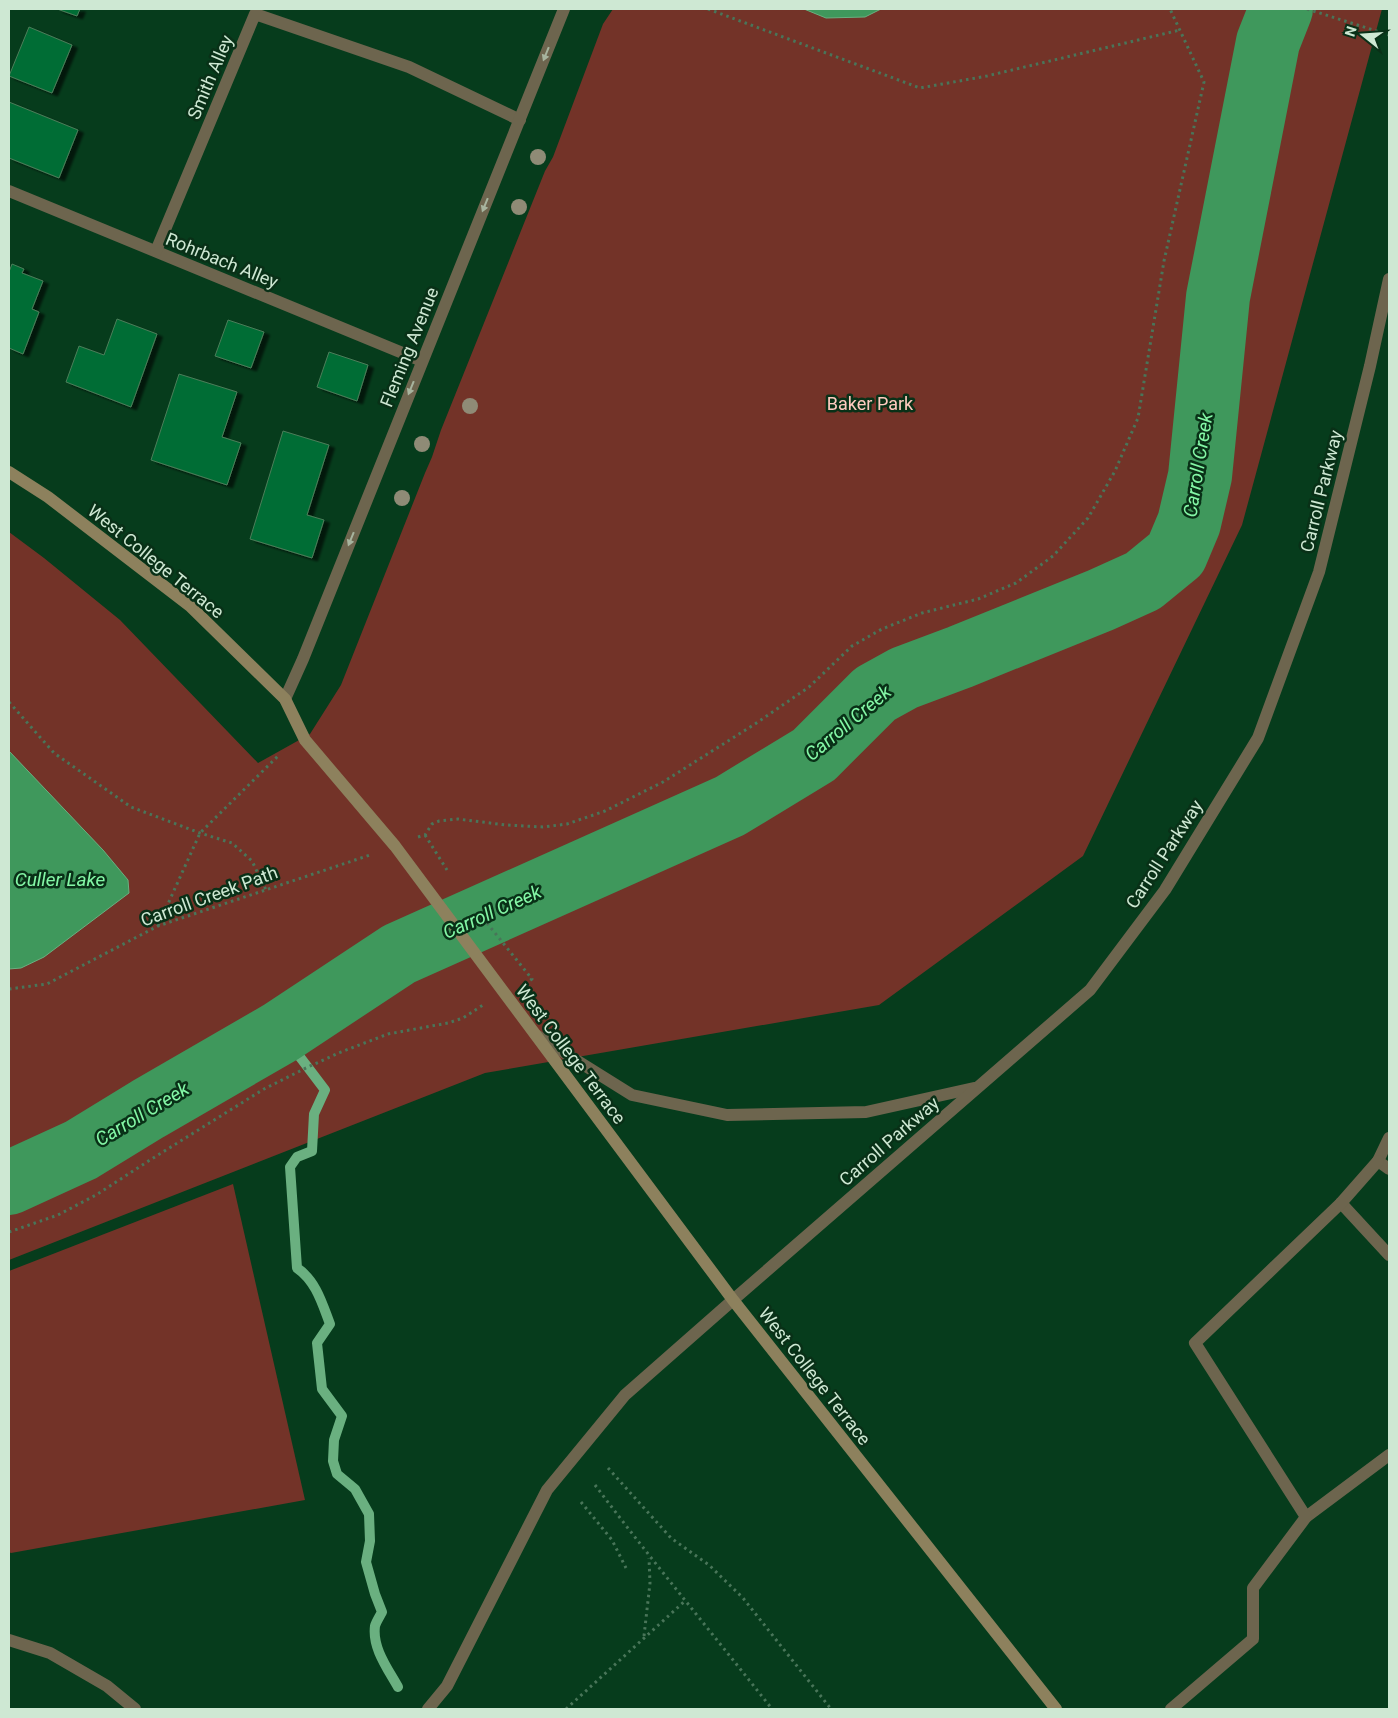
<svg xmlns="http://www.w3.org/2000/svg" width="1398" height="1718" font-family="Roboto,sans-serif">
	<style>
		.green { fill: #733328 }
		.water { fill: #3f985c; stroke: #6ab080 }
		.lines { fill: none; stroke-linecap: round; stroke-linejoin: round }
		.stream { stroke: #6ab080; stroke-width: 10 }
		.river { stroke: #3f985c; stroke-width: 64 }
		.building { fill: #006d34; stroke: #4c7e5a; filter: url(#shadow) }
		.path { stroke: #497559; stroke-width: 3; stroke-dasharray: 2.5 4; stroke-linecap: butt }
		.lane { stroke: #6d654e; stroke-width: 12 }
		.street { stroke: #6d654e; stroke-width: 12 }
		.secondary { stroke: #8d815d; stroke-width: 12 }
		.tree { fill: #8f8b76 }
		.oneway { fill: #a7b49e }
		.labels { text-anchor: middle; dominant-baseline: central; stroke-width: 5; stroke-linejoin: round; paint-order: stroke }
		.street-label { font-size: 18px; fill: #cee8d3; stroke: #093017 }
		.park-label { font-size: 18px; fill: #ffcbc0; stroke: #093017 }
		.water-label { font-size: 19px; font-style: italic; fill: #84f7a6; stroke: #093017 }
	</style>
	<defs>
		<filter id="shadow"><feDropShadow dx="5.5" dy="3" stdDeviation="1" flood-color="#0009"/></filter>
	</defs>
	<rect width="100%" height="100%" fill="#063c1c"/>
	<g class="green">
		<path d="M613 9H1382L1242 525 1083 856 879 1005 485 1073 9 1260V532L44 558 120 620 258 763 310 734 341 685 425 473 432 457 441 430 545 171 553 157 603 24Z"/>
		<path d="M233 1184 305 1500 11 1553 9 1552V1271Z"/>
	</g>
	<g class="water">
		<path d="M804 9H881L865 17 826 18Z"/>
		<path d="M9 751 103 850 128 880 129 893 44 957 21 968 9 969Z"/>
	</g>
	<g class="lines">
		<path class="stream" d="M281 1032 325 1090 314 1114 312 1151 297 1157 290 1167 297 1268C316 1281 322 1303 330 1324L317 1343 322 1389 342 1416 334 1440 333 1461 337 1474 355 1489 369 1514 370 1541 366 1562 375 1594 382 1612C380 1616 376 1622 375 1626 372 1648 388 1669 398 1687"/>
		<path class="river" d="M9 1183 81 1150 148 1109 281 1032 399 954 730 806 814 755 875 694 904 678 960 657 1101 600 1143 581 1176 554 1189 523 1200 476 1218 297 1268 42 1281 9"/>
	</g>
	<g class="building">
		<path d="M57 9H80L77 16Z"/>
		<path d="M29 27 72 45 52 93 9 76Z"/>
		<path d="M9 102 78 130 59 178 9 158Z"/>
		<path d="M12 264 24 269 22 273 43 281 32 309 39 312 23 354 9 348V272Z"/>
		<path d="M117 319 157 334 131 407 66 382 79 346 104 355Z"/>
		<path d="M228 320 264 332 251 368 215 356Z"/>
		<path d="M329 352 368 365 357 401 317 387Z"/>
		<path d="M179 374 237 392 222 437 241 443 227 485 151 460Z"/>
		<path d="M283 431 329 445 307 515 324 520 312 558 250 539Z"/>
	</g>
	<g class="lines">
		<g class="path">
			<path d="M708 9 920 88 987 76 1180 30"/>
			<path d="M1307 9 1389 35"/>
			<path d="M9 702 54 753 131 807 200 833 232 843 252 861 266 890"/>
			<path d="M425 835 447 870"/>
			<path d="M418 837 425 835 432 824 439 821 458 819 506 825 543 827 567 824 605 811 663 782 755 724 809 687 852 646 882 629 922 613 978 599 1016 583 1053 556 1088 518 1115 471 1138 418 1164 261 1204 82 1170 9"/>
			<path d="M487 923 532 979 526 983"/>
			<path d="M158 926 200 833 278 756"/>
			<path d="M9 989 47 984 158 926 370 855"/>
			<path d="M9 1232 58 1215 96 1195 150 1160 264 1089 308 1067 341 1052 388 1034 448 1023 463 1018 483 1005"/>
			<path d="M608 1468 671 1538 709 1565 743 1598 831 1709"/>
			<path d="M595 1485C652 1561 713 1634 772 1709"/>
			<path d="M581 1502 612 1540 626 1568"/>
			<path d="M644 1636 650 1583 649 1558"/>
			<path d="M566 1709 686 1600"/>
		</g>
		<g class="lane">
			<path d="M9 191 422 361"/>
			<path d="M156 251 255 14 409 67 520 120"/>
			<path d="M1389 1138 1378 1161 1389 1169"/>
			<path d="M1341 1203 1389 1255"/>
			<path d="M1306 1517 1389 1455"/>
			<path d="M9 1640 50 1653 107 1686 135 1709"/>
			<path d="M428 1709 447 1686 547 1490 625 1395 733 1300"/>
			<path d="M1171 1709 1253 1639V1588L1306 1517 1195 1343 1341 1203 1378 1161"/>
		</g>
		<g class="street">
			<path d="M285 699 303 659 564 9"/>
			<path d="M536 1035 632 1095 727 1115 866 1112 974 1088"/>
			<path d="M733 1300 1090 990 1165 890 1258 738 1319 572 1370 366 1389 279"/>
		</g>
		<path class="secondary" d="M9 472 48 497 190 606 285 699 305 740 395 846 733 1300 1056 1709"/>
	</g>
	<g class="tree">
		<circle cx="538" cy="157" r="8"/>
		<circle cx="519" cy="207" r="8"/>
		<circle cx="470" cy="406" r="8"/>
		<circle cx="422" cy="444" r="8"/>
		<circle cx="402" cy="498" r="8"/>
	</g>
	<defs><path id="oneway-solid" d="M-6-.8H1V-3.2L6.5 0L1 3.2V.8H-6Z" transform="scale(1.25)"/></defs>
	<g class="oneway">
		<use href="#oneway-solid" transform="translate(546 54) rotate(112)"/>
		<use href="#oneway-solid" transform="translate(485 205) rotate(112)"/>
		<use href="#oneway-solid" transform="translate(411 388) rotate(112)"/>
		<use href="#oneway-solid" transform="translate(351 539) rotate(112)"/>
	</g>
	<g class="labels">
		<g class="street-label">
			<text transform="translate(210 77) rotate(-67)">Smith Alley</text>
			<text transform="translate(222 260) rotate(22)">Rohrbach Alley</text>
			<text transform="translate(409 347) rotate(-68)">Fleming Avenue</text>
			<text transform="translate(1321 491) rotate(-76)">Carroll Parkway</text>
			<text transform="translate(156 561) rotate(39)">West College Terrace</text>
			<text transform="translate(1164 854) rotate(-57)">Carroll Parkway</text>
			<text transform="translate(209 896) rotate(-20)">Carroll Creek Path</text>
			<text transform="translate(571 1054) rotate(53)">West College Terrace</text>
			<text transform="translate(889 1141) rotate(-41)">Carroll Parkway</text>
			<text transform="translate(815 1376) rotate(52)">West College Terrace</text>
		</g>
		<g class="park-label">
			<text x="870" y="403">Baker Park</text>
		</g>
		<g class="water-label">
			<text transform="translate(1198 465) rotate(-81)">Carroll Creek</text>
			<text transform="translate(848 723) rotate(-40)">Carroll Creek</text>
			<text x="60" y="879">Culler Lake</text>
			<text transform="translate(492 912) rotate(-24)">Carroll Creek</text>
			<text transform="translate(142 1114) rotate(-31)">Carroll Creek</text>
		</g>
	</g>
	<rect width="1398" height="1718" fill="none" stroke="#cee8d3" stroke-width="20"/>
	<g transform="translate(1363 35) rotate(287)" stroke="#093017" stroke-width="4" paint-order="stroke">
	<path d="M0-4L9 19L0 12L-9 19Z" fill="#cee8d3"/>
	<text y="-8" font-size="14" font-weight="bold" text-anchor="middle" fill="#cee8d3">N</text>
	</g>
</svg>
